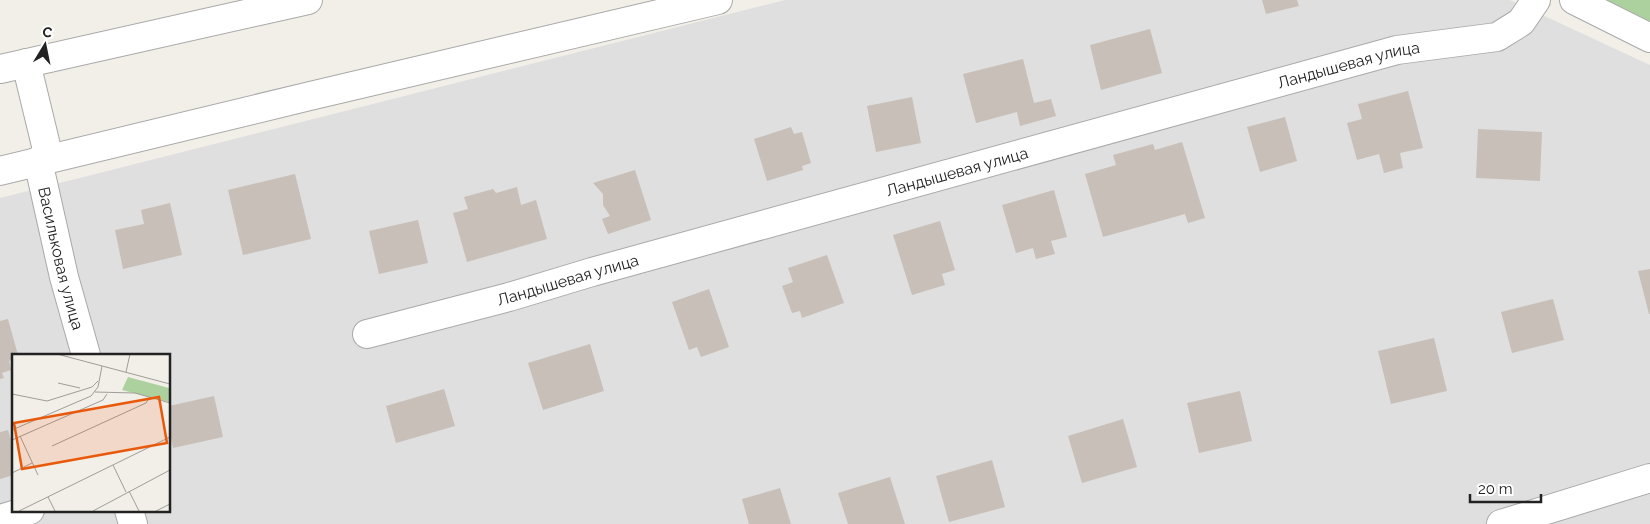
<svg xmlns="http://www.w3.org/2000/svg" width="1650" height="524" font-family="Raleway,sans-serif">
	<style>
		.residential { fill: #e0dfdf; fill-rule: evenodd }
		.forest { fill: #add19e }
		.building { fill: #c7bfb8 }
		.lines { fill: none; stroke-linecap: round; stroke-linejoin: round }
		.street-casing { stroke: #a9a9a9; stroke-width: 30 }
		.street { stroke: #fff; stroke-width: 28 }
		.labels { text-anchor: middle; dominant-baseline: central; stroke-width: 5; stroke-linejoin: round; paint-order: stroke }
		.street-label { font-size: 16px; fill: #222; stroke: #fff }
		.inset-road { fill: none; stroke: #9f9d99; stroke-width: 1 }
		.view { fill: #e8590c; fill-opacity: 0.15; stroke: #e8590c; stroke-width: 2.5 }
		.inset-edge { fill: none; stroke: #222; stroke-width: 2.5 }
	</style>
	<rect width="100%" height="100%" fill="#f2efe9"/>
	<path class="residential" d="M785 0H1510L1650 65V524H0V198ZM14 355H169V510H14Z"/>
	<path class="forest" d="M1596 0H1650V23Z"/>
	<g class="building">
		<path d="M1262 0H1297L1299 6 1266 14Z"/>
		<path d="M1150 29 1162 73 1101 90 1090 45Z"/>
		<path d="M1023 59 1034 103 1051 99 1056 116 1020 126 1017 112 976 123 963 74Z"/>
		<path d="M1408 91 1423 148 1400 153 1403 168 1384 173 1379 154 1357 160 1347 123 1362 119 1358 104Z"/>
		<path d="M912 97 921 143 876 152 867 106Z"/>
		<path d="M1285 117 1297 161 1260 172 1247 127Z"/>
		<path d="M791 127 794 134 802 132 811 163 802 166 803 170 767 181 754 139Z"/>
		<path d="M1478 129 1542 132 1540 181 1476 178Z"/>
		<path d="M1182 142 1205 218 1188 223 1185 214 1103 237 1085 174 1116 165 1113 155 1153 144 1155 150Z"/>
		<path d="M635 170 651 220 608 234 602 219 610 216 603 205V194L593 183Z"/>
		<path d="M295 174 311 239 243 255 228 190Z"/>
		<path d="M517 187 521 205 536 200 547 239 467 262 453 213 468 209 464 197 493 189 496 193Z"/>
		<path d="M1054 190 1067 237 1051 241 1055 254 1036 259 1033 248 1016 253 1002 205Z"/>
		<path d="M170 203 182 255 123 269 115 230 144 224 141 210Z"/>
		<path d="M418 220 428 263 379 274 369 231Z"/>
		<path d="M940 221 955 270 942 274 945 285 912 295 893 235Z"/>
		<path d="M827 255 844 303 802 318 800 311 792 313 782 286 793 282 788 268Z"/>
		<path d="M1650 269V314H1649L1638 271Z"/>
		<path d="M709 289 729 347 701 357 697 347 689 350 672 302Z"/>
		<path d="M1553 299 1564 340 1512 353 1501 312Z"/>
		<path d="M8 319 18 355H14V359L9 361 11 370 2 373 4 378 0 379V321Z"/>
		<path d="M1434 338 1447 391 1391 404 1378 351Z"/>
		<path d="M590 344 604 391 543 410 528 363Z"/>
		<path d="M444 389 455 426 396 443 386 406Z"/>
		<path d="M1240 391 1252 441 1199 453 1187 403Z"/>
		<path d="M214 396 223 437 173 448 169 428V406Z"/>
		<path d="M1123 419 1137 467 1082 483 1068 436Z"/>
		<path d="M8 430 14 450V475L0 479V432Z"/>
		<path d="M992 460 1005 507 949 522 936 476Z"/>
		<path d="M890 477 905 524H848L838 493Z"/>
		<path d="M780 488 791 524H749L742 499Z"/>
	</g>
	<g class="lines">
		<g class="street-casing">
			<g id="street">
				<path d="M1574 0 1650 38"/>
				<path d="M26 63 49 158"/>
				<path d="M0 69 308 0"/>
				<path id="s1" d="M38 161 64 277 86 355"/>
				<path d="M0 171 310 96 718 0"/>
				<path id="s2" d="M367 334 509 297 592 272 1397 50 1497 37 1521 22 1536 0"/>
				<path d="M129 510 133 524"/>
				<path d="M0 519 30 510"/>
				<path d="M1501 524 1650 478"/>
			</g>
		</g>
		<use href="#street" class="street"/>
	</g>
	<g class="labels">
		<g class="street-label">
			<text stroke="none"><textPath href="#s2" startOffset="1018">Ландышевая улица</textPath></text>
			<text stroke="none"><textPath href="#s2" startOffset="612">Ландышевая улица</textPath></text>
			<text stroke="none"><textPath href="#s1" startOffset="100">Васильковая улица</textPath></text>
			<text stroke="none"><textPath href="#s2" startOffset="208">Ландышевая улица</textPath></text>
		</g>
	</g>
	<g transform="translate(12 354)">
		<rect width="158" height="158" fill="#f2efe9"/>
		<path d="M116 23 157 34V48L110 36Z" fill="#add19e"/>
		<path class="inset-road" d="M45 0 158 30M114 18 118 0M46 29 68 34M83 38 123 39 158 49M0 40 35 47 80 33 86 27M0 76 79 42 86 33 90 12M8 82 26 121M0 86 91 46 95 40M40 92 134 49 138 43M101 111 114 138M0 119 20 109M117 137 127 157M36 143 43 157M7 157 158 83M81 157 158 116M144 157 158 150"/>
		<path class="view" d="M147 43 155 89 10 115 2 69Z"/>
		<rect width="158" height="158" class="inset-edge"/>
	</g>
	<g transform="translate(45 45) rotate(10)" stroke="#ffffff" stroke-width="4" paint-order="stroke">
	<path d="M0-4L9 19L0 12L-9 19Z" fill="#222222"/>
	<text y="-8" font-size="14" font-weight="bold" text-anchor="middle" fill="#222222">С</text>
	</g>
	<path d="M1470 494v8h71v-8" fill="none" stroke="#222222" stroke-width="2.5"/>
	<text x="1478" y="494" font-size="15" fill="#222222" stroke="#ffffff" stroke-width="4" paint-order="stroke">20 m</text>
</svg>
